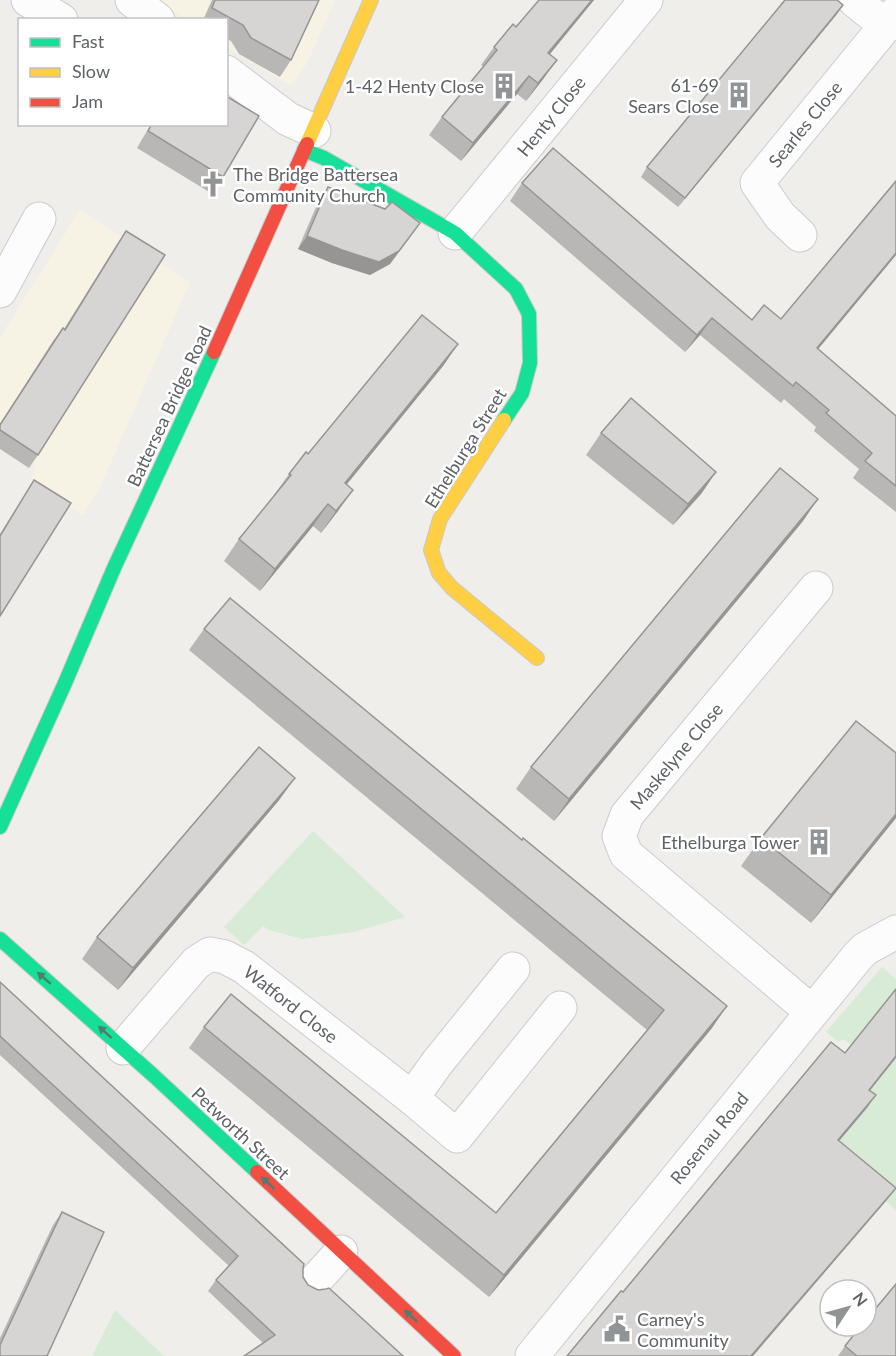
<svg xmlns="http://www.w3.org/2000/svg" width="896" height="1356" font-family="Lato,sans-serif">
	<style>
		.commercial { fill: #f7f3e4 }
		.green { fill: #d8ebd6 }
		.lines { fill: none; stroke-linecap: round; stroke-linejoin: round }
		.street-casing { stroke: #cbcccc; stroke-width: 35 }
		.fast-casing { stroke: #cacacb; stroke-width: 16 }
		.slow-casing { stroke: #cacacb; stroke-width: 16 }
		.jam-casing { stroke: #cacacb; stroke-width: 16 }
		.street { stroke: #fdfcfc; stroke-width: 33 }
		.fast { stroke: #16e098; stroke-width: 14 }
		.slow { stroke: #ffcf43; stroke-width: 14 }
		.jam { stroke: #f24e42; stroke-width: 14 }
		.wall { fill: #b8b7b5 }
		.shaded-wall { fill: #969594 }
		.building { fill: #d6d5d3; stroke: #969594; stroke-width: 1.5 }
		.oneway { fill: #507c72 }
		.labels { text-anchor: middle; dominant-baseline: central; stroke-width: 5; stroke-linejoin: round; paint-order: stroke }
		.poi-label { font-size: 18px; fill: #5f6368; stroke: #fff; text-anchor: end }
		.street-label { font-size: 18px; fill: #5f6368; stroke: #fff }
	</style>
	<rect width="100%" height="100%" fill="#efeeea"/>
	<g class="commercial">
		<path d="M156 0H335L307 63 296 80 290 85 227 47 226 20 185 19Z"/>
		<path d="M80 210 190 282 101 485 83 515 29 483 36 466 0 443V337Z"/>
	</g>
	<g class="green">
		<path d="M313 831 405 917 354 932 302 939 269 930 263 926 244 945 224 927Z"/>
		<path d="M882 967 896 979V991L856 1040 851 1045 843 1039 839 1042 826 1032Z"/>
		<path d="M896 1058V1211L886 1201 766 1227 841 1087 889 1066Z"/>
		<path d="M115 1310 164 1356H92Z"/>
	</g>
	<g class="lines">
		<g class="street-casing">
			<g id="street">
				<path d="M28 0 61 20"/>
				<path d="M132 0 158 20"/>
				<path d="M854 0 886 26"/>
				<path d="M226 72 288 119 314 131"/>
				<path d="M455 233 646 0"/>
				<path d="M800 235 780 216 757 183 896 13"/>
				<path d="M0 291 39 219"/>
				<path d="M812 1012 626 854 619 836 627 815 816 588"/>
				<path d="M123 1048 196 963 210 954 225 957 244 967 412 1098 457 1136 560 1008"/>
				<path d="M412 1098 437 1063 513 969"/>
				<path d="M313 1283 341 1252"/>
				<path d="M532 1356 858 956 865 949 896 932"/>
			</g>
		</g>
		<g class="fast-casing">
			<g id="fast">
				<path d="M304 150 324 158 455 233 516 289 529 314 530 363 522 393 504 420"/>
				<path d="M0 827 65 683 114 568 214 352"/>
				<path d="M0 939 154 1076 257 1172"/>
			</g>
		</g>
		<g class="slow-casing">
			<g id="slow">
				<path d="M307 144 371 0"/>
				<path d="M504 420 440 519 431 550 439 573 452 588 537 658"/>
			</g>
		</g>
		<g class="jam-casing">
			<g id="jam">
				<path d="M214 352 307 144"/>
				<path d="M257 1172 454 1356"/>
			</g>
		</g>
		<use href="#street" class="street"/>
		<use href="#fast" class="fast"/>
		<use href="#slow" class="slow"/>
		<use href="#jam" class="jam"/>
	</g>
	<g class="wall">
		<path d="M212 0H319L291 60 280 77 239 54 231 41 226 39V20H203Z"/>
		<path d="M539 0H594L550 54 544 78 526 101 517 94 461 161 429 135 442 117 484 67 481 65 494 47 516 27Z"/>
		<path d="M837 14 678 207 641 177 647 167Z"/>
		<path d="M151 124H226L223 177 211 193 137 148Z"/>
		<path d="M522 183 752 320 781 319 896 255 818 349 896 416V512L853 478 859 469 814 431 816 427 784 399 781 403 700 335 685 352 510 201Z"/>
		<path d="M328 187 411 236 390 264 370 275 332 263 298 249 319 200Z"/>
		<path d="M126 231 38 455 29 468 0 449V424L53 341 63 328 64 329 117 244Z"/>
		<path d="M458 344 443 366 346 485 338 511 321 533 313 526 260 591 224 561 239 539 274 496V495L289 474 308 454Z"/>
		<path d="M601 433 716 472 701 494 673 525 586 455Z"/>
		<path d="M34 480 0 616V534Z"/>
		<path d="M803 521 554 821 516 789 531 767Z"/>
		<path d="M204 629 712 1028 489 1297 189 1048 204 1027 496 1213 647 1030 189 650Z"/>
		<path d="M280 799 118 990 82 959 97 937Z"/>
		<path d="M896 818 811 923 741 866 761 838Z"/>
		<path d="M0 982 303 1268V1277L308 1285 403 1356 263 1343 208 1291 216 1280 229 1266 0 1055Z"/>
		<path d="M62 1212 0 1356V1338L53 1225Z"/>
		<path d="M845 1346 896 1356H838Z"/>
	</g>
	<g class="shaded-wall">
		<path d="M592 0H594L536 71 548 53Z"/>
		<path d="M843 5 837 14 678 207 685 198Z"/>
		<path d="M557 60 544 78 526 101 538 83Z"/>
		<path d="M529 76 517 94 461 161 473 143Z"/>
		<path d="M420 223 390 264 370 275 332 263 298 249 307 236Z"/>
		<path d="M896 253V255L805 365 817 348Z"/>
		<path d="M712 318 700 335 685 352 697 335Z"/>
		<path d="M458 344 443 366 330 505 345 483Z"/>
		<path d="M716 472 701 494 673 525 688 504Z"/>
		<path d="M353 490 338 511 321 533 336 511Z"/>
		<path d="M818 499 803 521 554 821 569 799Z"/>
		<path d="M328 504 313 526 260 591 275 569Z"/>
		<path d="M295 778 280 799 118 990 133 968Z"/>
		<path d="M896 814V818L811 923 831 895Z"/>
		<path d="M727 1006 712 1028 489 1297 504 1275Z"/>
		<path d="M896 1056V1058L860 1103 869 1090Z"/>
		<path d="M876 1095 867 1108 829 1153 838 1140Z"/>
		<path d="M896 1188 886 1201 753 1356H751Z"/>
	</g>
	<g class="building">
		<path d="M215 0H319L291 60 251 38 243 25 212 8Z"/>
		<path d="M539 0H592L548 53 557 60 538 83 529 76 473 143 442 117 497 50 494 47 513 24 516 27Z"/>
		<path d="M785 0H837L843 5 685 198 647 167Z"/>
		<path d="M226 96 259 116 223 177 148 131 152 124H226Z"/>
		<path d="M553 148 752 320 764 305 781 319 896 181V253L817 348 896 416V486L865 461 872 453 826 413 829 410 796 382 793 386 712 318 697 335 522 183Z"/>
		<path d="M328 187 385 209 392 202 420 223 399 251 379 262 342 250 307 236Z"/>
		<path d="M126 231 165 255 38 455 0 430V425L63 328 65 330Z"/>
		<path d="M422 315 458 344 345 483 353 490 336 511 328 504 275 569 239 539 291 475 289 474 306 452 308 454Z"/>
		<path d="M631 398 716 472 688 504 601 433Z"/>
		<path d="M780 468 818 499 569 799 531 767Z"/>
		<path d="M34 480 71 503 0 616V536Z"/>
		<path d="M230 598 522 840 523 838 727 1006 504 1275 204 1027 231 994 496 1213 664 1010 204 629Z"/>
		<path d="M856 721 896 753V814L831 895 761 838Z"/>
		<path d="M259 747 295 778 133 968 97 937Z"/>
		<path d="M0 982 304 1264 303 1268V1277L308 1285 318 1290 326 1289 329 1288 403 1356H244L275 1335 216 1280 238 1256 0 1036Z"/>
		<path d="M896 989V1056L869 1090 876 1095 838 1140 896 1188 751 1356H567L621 1291 623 1292 831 1042 845 1053Z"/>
		<path d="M62 1212 104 1232 47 1356H0V1345Z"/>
		<path d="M896 1284V1356H857L845 1346 861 1326H866V1320Z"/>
	</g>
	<defs><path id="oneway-solid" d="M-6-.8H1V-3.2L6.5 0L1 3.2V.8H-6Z" transform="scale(1.5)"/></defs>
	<g class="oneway">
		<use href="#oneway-solid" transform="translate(44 978) rotate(-139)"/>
		<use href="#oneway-solid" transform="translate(105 1032) rotate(-138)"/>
		<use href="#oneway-solid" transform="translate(268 1183) rotate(-137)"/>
		<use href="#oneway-solid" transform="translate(411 1316) rotate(-137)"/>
	</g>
	<defs>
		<g id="building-bare" transform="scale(2.07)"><path d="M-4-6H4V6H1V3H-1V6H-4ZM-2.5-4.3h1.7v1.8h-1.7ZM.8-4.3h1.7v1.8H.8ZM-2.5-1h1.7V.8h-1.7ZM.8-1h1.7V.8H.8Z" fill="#919496" stroke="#fff" stroke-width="2.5" paint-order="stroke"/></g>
		<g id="church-bare" transform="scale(2.07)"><path d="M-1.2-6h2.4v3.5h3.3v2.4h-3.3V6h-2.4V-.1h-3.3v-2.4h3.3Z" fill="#919496" stroke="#fff" stroke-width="2.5" paint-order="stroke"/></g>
		<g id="civic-bare" transform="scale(2.07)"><path d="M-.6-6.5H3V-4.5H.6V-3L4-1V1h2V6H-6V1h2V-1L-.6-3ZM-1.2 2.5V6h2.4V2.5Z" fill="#919496" stroke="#fff" stroke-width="2.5" paint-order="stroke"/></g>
	</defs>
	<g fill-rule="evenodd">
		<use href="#building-bare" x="504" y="86"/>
		<use href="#building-bare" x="739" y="95"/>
		<use href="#church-bare" x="213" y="184"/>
		<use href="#building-bare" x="819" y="842"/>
		<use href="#civic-bare" x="617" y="1329"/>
	</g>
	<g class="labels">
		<g class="poi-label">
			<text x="719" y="85">61-69<tspan x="719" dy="21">Sears Close</tspan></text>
			<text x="484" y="86">1-42 Henty Close</text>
			<text x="233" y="174" text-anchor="start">The Bridge Battersea<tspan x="233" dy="21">Community Church</tspan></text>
			<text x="799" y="842">Ethelburga Tower</text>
			<text x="637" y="1319" text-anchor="start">Carney's<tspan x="637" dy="21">Community</tspan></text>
		</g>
		<g class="street-label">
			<text transform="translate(551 116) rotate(-51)">Henty Close</text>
			<text transform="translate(805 124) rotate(-51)">Searles Close</text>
			<text transform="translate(169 406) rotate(-65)">Battersea Bridge Road</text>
			<text transform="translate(465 448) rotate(-58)">Ethelburga Street</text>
			<text transform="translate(676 756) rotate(-50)">Maskelyne Close</text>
			<text transform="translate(291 1004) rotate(38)">Watford Close</text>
			<text transform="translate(241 1133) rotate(43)">Petworth Street</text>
			<text transform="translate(709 1138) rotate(-51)">Rosenau Road</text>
		</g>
	</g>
	<rect x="18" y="18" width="210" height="108" fill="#ffffff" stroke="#bfc1c3" stroke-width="1.5"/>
	<rect x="30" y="38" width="30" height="9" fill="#16e098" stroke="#bfc1c3" stroke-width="1.5"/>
	<text x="72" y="48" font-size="18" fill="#5f6368">Fast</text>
	<rect x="30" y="68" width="30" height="9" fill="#ffcf43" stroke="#bfc1c3" stroke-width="1.5"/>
	<text x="72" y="78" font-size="18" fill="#5f6368">Slow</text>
	<rect x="30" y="98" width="30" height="9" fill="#f24e42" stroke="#bfc1c3" stroke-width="1.5"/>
	<text x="72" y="108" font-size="18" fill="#5f6368">Jam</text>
	<g transform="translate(848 1308) rotate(54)"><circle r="28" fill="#ffffff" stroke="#bfc1c3" stroke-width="1.5"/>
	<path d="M0-4.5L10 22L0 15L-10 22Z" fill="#919496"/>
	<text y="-9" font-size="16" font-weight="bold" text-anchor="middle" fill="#5f6368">N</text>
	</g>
</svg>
